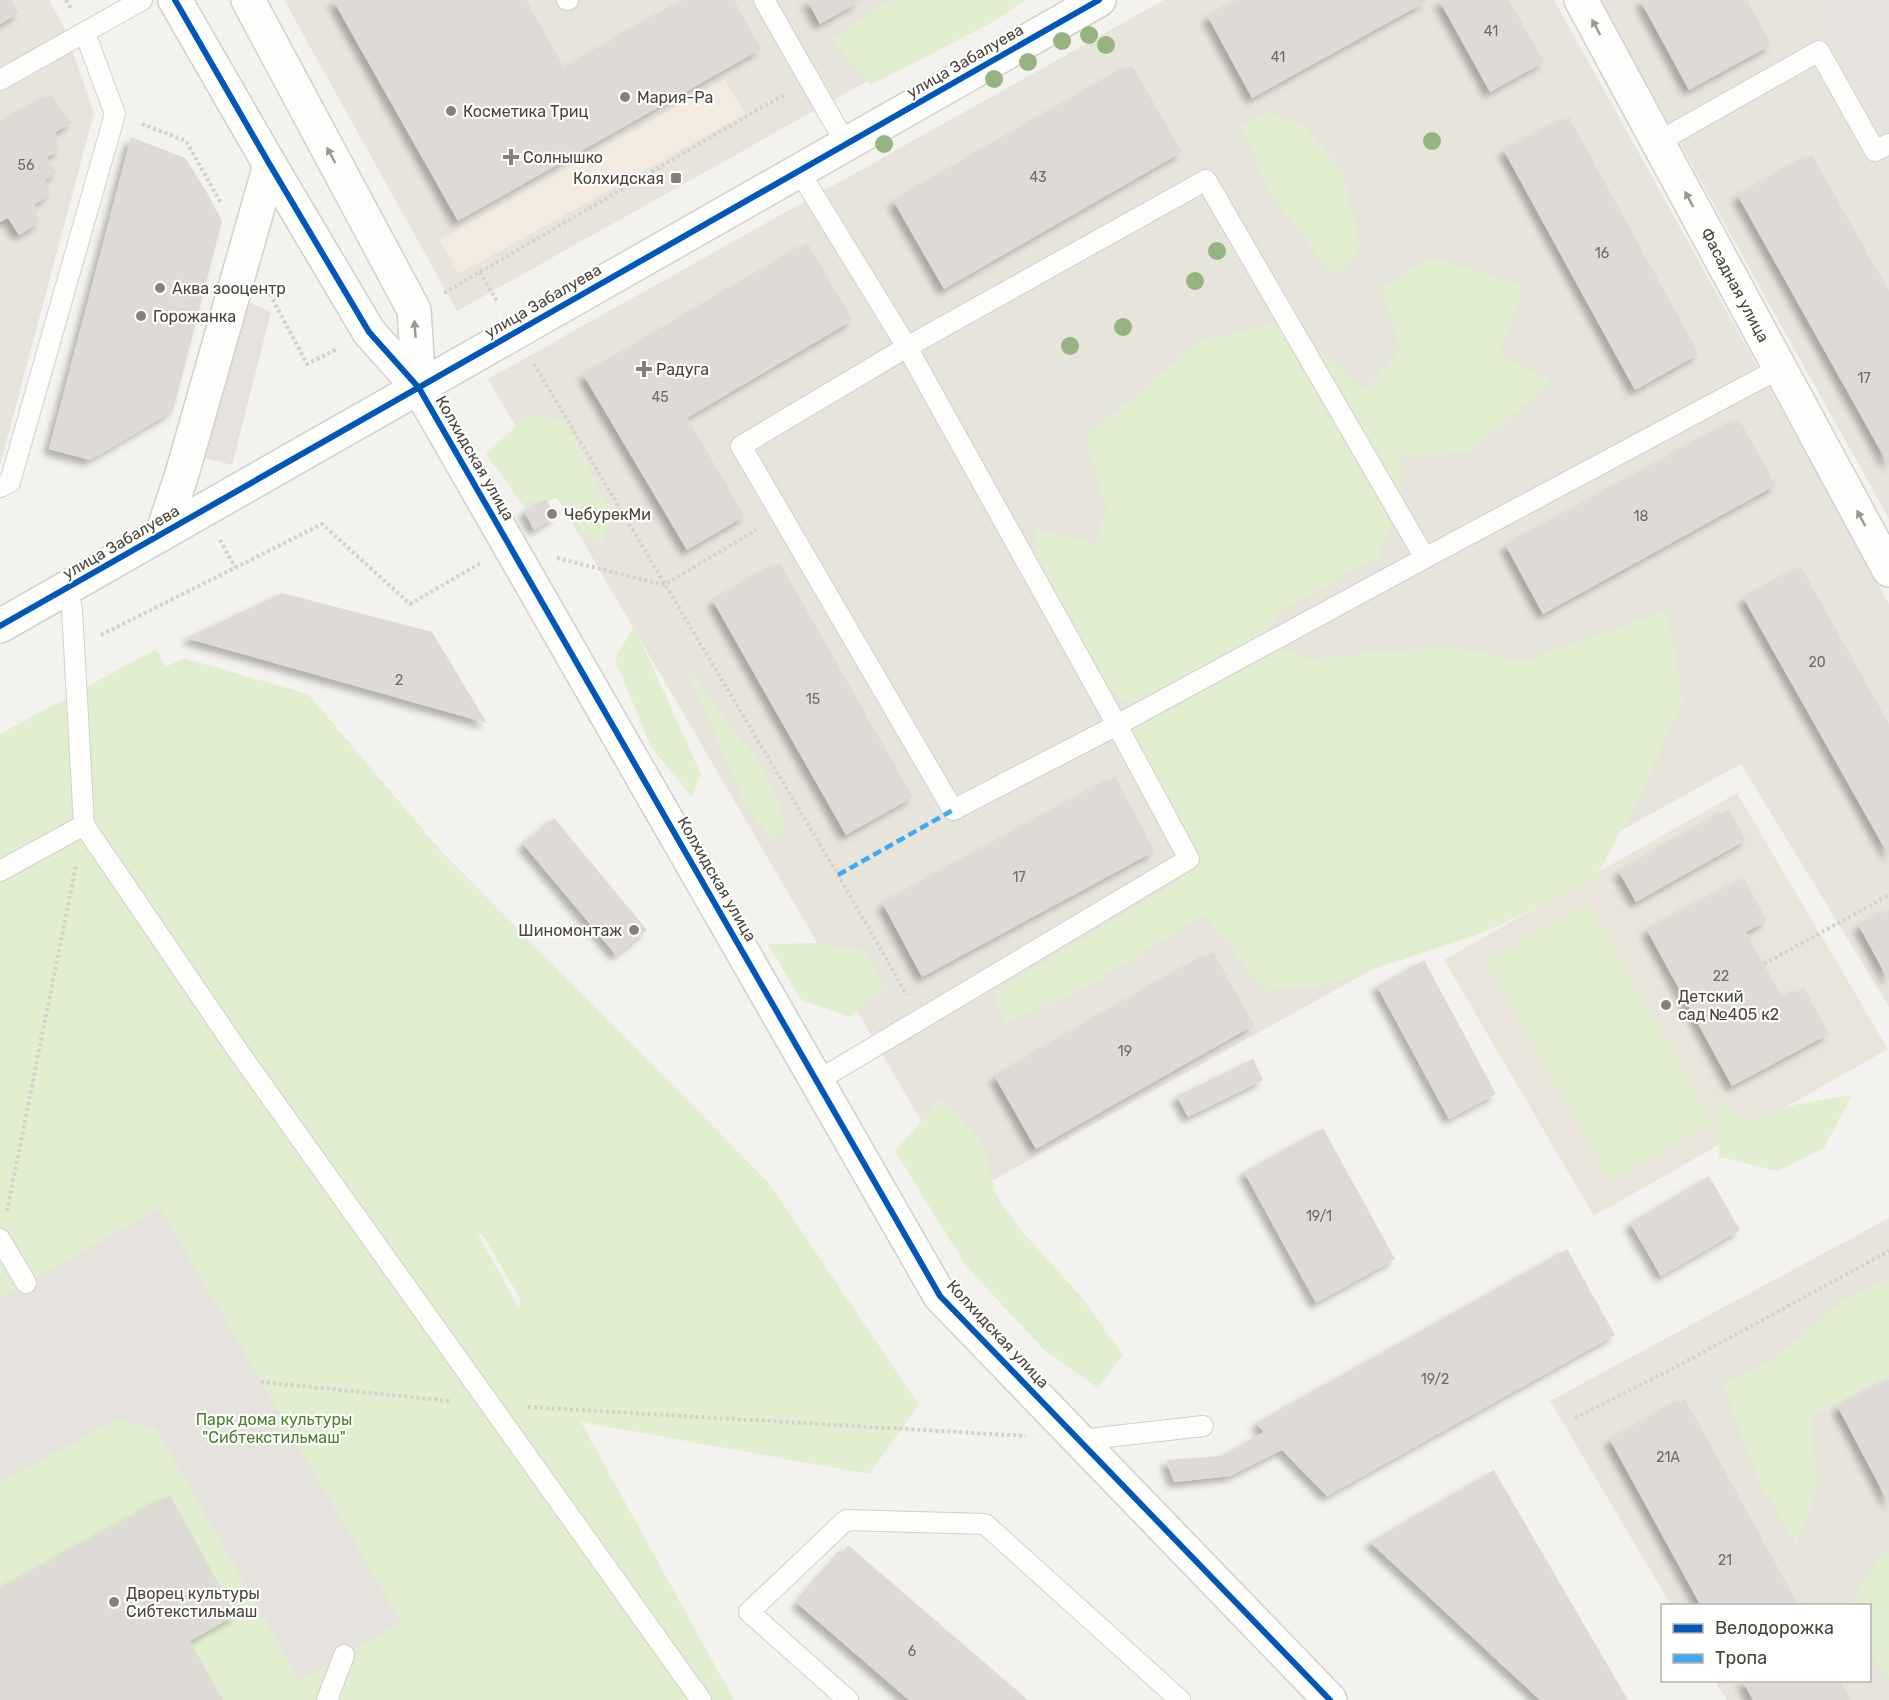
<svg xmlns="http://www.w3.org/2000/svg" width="1889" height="1700" font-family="Rubik,sans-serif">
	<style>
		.residential { fill: #e7e4dc }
		.commercial { fill: #f3ebdf }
		.education { fill: #eae5da }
		.green { fill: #e1eecf; fill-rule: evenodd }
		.parking { fill: #e6e3df }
		.building { fill: #dedbd6; filter: url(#shadow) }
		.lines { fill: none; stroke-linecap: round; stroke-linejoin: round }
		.service-casing { stroke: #d2d0cb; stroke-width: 22 }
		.minor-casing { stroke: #d2d0cb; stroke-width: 36 }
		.tertiary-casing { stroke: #d2d0cb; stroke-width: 36 }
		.path { stroke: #d3d2cc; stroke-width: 4; stroke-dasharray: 3 3; stroke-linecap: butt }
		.service { stroke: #fdfdfc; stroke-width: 20 }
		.minor { stroke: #fdfdfc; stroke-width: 33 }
		.tertiary { stroke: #fdfdfc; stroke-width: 33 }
		.quiet { stroke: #3fa9f5; stroke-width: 4.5; stroke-dasharray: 9 4.5; stroke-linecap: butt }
		.cycleway-casing { stroke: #fff; stroke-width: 10 }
		.cycleway { stroke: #0057b8; stroke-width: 6 }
		.tree { fill: #96b382 }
		.oneway { fill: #9b9791 }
		.poi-dot { fill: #868178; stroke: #fff; stroke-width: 2 }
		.labels { text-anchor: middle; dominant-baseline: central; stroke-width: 4.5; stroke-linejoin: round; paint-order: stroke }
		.number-label { font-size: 14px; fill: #706a61 }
		.street-label { font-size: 16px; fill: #4b4439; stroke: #fff }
		.poi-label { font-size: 16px; fill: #4b4439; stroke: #fff; text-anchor: start }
		.park-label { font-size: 16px; fill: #4a7f2a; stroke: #fff }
	</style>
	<defs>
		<filter id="shadow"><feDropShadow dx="-5.5" dy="5.5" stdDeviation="3" flood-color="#0004"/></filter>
	</defs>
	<rect width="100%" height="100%" fill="#f4f2ee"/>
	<g class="residential">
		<path d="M0 0H49L64 27 94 113 0 465Z"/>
		<path d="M284 0H1012L457 311Z"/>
		<path d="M1164 0H1554L1889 604V1007L1741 764 965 1196 488 379Z"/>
		<path d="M1600 0H1889V519Z"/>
		<path d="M1889 1218V1700H1727L1715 1681 1870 1680V1606L1671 1605 1550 1401Z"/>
	</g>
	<path class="commercial" d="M725 79 745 114 459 274 439 240Z"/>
	<path class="education" d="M1737 793 1888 1049 1594 1216 1444 960Z"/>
	<g class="green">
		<path d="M890 0H1025L993 22 871 85 832 40Z"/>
		<path d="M1267 111 1304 127 1342 169 1360 247 1336 278 1271 195 1241 126Z"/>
		<path d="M1428 257 1524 285 1500 354 1551 381 1470 453 1400 457 1401 505 1378 557 1280 611 1262 639 1309 659 1443 646 1523 661 1667 611 1683 702 1631 814 1593 881 1480 934 1320 987 1265 991 1204 915 1098 980 1005 1025 993 992 1175 883 1182 846 1131 749 1132 705 1092 679 1039 600 1035 528 1094 544 1107 509 1085 438 1201 340 1286 322 1365 390 1401 349 1381 288Z"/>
		<path d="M527 416 565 419 614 516 600 545 580 530 560 497 525 508 486 454Z"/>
		<path d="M634 626 701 774 692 797 651 747 615 659Z"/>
		<path d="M156 649 166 667 183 658 308 694 442 852 769 1183 919 1405 869 1474 581 1422 734 1700H0V734ZM478 1234H482L520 1298 519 1308Z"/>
		<path d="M687 669 759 762 788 825 773 841 744 802Z"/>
		<path d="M1588 903 1713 1123 1610 1181 1486 961Z"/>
		<path d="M815 943 866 951 885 986 851 1017 801 1000 768 944Z"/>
		<path d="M1852 1095 1824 1148 1778 1171 1719 1157 1717 1099 1745 1122 1797 1104Z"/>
		<path d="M942 1098 983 1144 996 1195 1021 1230 1084 1300 1123 1355 1098 1388 1045 1351 966 1266 895 1151Z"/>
		<path d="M1889 1279V1374L1810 1418 1818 1489 1796 1543 1758 1480 1723 1384 1775 1358 1849 1296Z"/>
		<path d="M1884 1551 1889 1553V1679L1874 1659 1870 1648V1606L1851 1605 1850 1604Z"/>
	</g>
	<g class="parking">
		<path d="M1810 0H1889V141Z"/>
		<path d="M233 295 271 312 232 465 188 453Z"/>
		<path d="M160 1208 401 1622 300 1681 156 1428 115 1420 0 1483V1298Z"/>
	</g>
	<g class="building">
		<path d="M0 0H11L19 13 0 24Z"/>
		<path d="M333 0H526L565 69 685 0H734L761 49 458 221Z"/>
		<path d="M807 0H862L820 24Z"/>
		<path d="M1239 0H1429L1252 98 1208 17Z"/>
		<path d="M1439 0H1509L1544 62 1490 92Z"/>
		<path d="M1640 0H1747L1771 45 1689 90Z"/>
		<path d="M1132 65 1182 152 944 289 894 202Z"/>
		<path d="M51 95 72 123 55 132 60 151 47 157 57 173 45 180 51 194 34 205 39 223 19 235 8 218 0 222V124Z"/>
		<path d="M1569 117 1699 354 1635 390 1504 151Z"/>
		<path d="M131 137 185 158 205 189 222 221 173 411 90 460 49 449Z"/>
		<path d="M1812 155 1889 291V466L1738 196Z"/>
		<path d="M808 244 853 320 687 418 745 516 687 550 584 376Z"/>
		<path d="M1739 419 1776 485 1543 614 1506 546Z"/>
		<path d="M546 499 556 517 534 530 524 511Z"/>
		<path d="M780 563 913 797 846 835 713 601Z"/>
		<path d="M1801 567 1889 724V856L1744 599Z"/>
		<path d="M282 593 432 632 487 723 186 638Z"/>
		<path d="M1115 777 1155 851 922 977 883 904Z"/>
		<path d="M1729 809 1746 840 1636 902 1619 872Z"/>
		<path d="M554 818 647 930 616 955 523 844Z"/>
		<path d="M1744 878 1767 921 1746 932 1783 999 1804 988 1829 1034 1732 1086 1647 930Z"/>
		<path d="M1889 909V981L1859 926Z"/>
		<path d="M1213 952 1254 1025 1036 1149 995 1077Z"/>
		<path d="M1424 960 1496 1094 1449 1119 1377 986Z"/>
		<path d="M1253 1059 1263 1080 1188 1117 1177 1096Z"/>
		<path d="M1323 1128 1395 1259 1316 1303 1244 1172Z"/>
		<path d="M1709 1176 1740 1230 1661 1276 1630 1223Z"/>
		<path d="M1567 1249 1615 1335 1327 1496 1282 1450 1230 1476 1174 1482 1166 1460 1221 1456 1264 1432 1256 1423Z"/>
		<path d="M1889 1380V1504L1838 1407Z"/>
		<path d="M1685 1399 1726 1473 1799 1606H1701L1610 1440Z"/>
		<path d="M1494 1470 1628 1700H1540L1370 1542Z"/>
		<path d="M170 1495 236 1615 190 1641 223 1700H0V1589Z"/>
		<path d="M848 1545 1028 1700H909L797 1603Z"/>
		<path d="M1742 1680H1840L1851 1700H1753Z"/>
	</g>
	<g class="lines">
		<g class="service-casing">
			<g id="service">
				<path d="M567 0H568"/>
				<path d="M764 0 846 144"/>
				<path d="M0 80 142 0"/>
				<path d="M1658 142 1819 51 1875 151 1889 144"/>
				<path d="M799 171 907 347 1117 725 1189 859 817 1081"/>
				<path d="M0 487 10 482 115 114 85 33"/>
				<path d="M1425 558 1117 725 953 810 741 446 907 347 1206 180 1425 558 1780 368"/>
				<path d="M84 825 238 1051 701 1700"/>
				<path d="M0 871 84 825 72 610 68 587"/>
				<path d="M0 1239 26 1283"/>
				<path d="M1080 1440 1203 1426"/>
				<path d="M327 1700 344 1655"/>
				<path d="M848 1700 749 1612 846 1520 985 1524 1180 1700"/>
			</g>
		</g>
		<g class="minor-casing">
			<g id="minor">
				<path d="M175 0 270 165 369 332 419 388 940 1296 1330 1700"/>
				<path d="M248 0 414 310 419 388"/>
				<path d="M1581 0 1889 570"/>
				<path d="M162 534 182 474 270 165"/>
			</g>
		</g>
		<g class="tertiary-casing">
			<path id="tertiary" d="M0 626 1099 0"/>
		</g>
		<g class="path">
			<path d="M66 0 71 9"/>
			<path d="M142 124 186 141 221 203"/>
			<path d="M480 272 498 303"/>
			<path d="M444 293 785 94"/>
			<path d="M270 294 307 364 337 349"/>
			<path d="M534 364 838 875 907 995"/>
			<path d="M220 540 235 567"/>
			<path d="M557 558 664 585 756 530"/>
			<path d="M101 635 322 524 410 604 481 563"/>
			<path d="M1764 964 1889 895"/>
			<path d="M7 1211 76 865"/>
			<path d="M261 1382 451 1401"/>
			<path d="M528 1407 1026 1436"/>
			<path d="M1575 1418 1674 1368 1889 1251"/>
		</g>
		<use href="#service" class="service"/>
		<use href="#minor" class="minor"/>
		<use href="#tertiary" class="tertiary"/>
		<path class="quiet" d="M838 875 953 810"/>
		<g class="cycleway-casing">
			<g id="cycleway">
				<path d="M175 0 270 165 369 332 419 388 940 1296 1330 1700"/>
				<path d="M0 626 1099 0"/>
			</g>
		</g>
		<use href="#cycleway" class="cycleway"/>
	</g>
	<g class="tree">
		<circle cx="1089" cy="35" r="9"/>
		<circle cx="1062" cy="41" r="9"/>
		<circle cx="1106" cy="45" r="9"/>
		<circle cx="1028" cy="62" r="9"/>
		<circle cx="994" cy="79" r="9"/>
		<circle cx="1432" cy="141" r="9"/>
		<circle cx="884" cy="144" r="9"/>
		<circle cx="1217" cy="251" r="9"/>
		<circle cx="1195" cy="281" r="9"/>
		<circle cx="1123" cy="327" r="9"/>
		<circle cx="1070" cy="346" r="9"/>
	</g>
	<defs><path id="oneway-solid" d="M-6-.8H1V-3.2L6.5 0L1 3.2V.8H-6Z" transform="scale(1.5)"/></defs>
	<g class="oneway">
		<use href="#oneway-solid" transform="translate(1596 27) rotate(-118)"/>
		<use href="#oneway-solid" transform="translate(331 155) rotate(-118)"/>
		<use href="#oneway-solid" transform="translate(1689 199) rotate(-118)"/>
		<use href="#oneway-solid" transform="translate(415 329) rotate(-94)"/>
		<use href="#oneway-solid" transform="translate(1861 518) rotate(-118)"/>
	</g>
	<g class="poi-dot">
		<circle cx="625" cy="97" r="6"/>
		<circle cx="451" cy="111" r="6"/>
		<path d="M508 148h6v6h6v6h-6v6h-6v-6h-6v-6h6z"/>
		<rect x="670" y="172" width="12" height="12" rx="3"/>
		<circle cx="160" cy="288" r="6"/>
		<circle cx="141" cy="316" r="6"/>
		<path d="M641 360h6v6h6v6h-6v6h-6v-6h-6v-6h6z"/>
		<circle cx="552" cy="514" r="6"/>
		<circle cx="634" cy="930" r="6"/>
		<circle cx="1666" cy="1005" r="6"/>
		<circle cx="114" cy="1602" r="6"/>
	</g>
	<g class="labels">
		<g class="number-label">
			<text x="1491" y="31">41</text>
			<text x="1278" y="57">41</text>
			<text x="26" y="165">56</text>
			<text x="1038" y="177">43</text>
			<text x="1602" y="253">16</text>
			<text x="1864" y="378">17</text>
			<text x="660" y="397">45</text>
			<text x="1641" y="516">18</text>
			<text x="1817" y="662">20</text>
			<text x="399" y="680">2</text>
			<text x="813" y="699">15</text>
			<text x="1019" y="877">17</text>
			<text x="1721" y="976">22</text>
			<text x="1125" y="1051">19</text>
			<text x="1319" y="1216">19/1</text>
			<text x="1435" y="1379">19/2</text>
			<text x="1668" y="1457">21А</text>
			<text x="1725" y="1560">21</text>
			<text x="912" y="1651">6</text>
		</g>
		<g class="street-label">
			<text transform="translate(965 61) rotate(-30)">улица Забалуева</text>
			<text transform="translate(1735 285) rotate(62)">Фасадная улица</text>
			<text transform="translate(543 301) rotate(-30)">улица Забалуева</text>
			<text transform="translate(475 458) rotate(60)">Колхидская улица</text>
			<text transform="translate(121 542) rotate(-30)">улица Забалуева</text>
			<text transform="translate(717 879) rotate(60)">Колхидская улица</text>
			<text transform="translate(998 1334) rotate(47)">Колхидская улица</text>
		</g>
		<g class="poi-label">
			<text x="637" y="97">Мария-Ра</text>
			<text x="463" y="111">Косметика Триц</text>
			<text x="523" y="157">Солнышко</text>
			<text x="664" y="178" text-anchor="end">Колхидская</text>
			<text x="172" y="288">Аква зооцентр</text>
			<text x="153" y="316">Горожанка</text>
			<text x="656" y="369">Радуга</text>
			<text x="564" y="514">ЧебурекМи</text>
			<text x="622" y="930" text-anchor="end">Шиномонтаж</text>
			<text x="1678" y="996">Детский<tspan x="1678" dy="18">сад №405 к2</tspan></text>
			<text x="126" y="1593">Дворец культуры<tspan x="126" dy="18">Сибтекстильмаш</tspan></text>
		</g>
		<g class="park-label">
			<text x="274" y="1419">Парк дома культуры<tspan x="274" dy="18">"Сибтекстильмаш"</tspan></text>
		</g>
	</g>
	<rect x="1661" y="1604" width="210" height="78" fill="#ffffff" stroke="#b7b4b0" stroke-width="1.5"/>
	<rect x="1673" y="1624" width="30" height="9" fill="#0057b8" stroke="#b7b4b0" stroke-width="1.5"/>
	<text x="1715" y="1634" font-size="18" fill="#4b4439">Велодорожка</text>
	<rect x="1673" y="1654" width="30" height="9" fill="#3fa9f5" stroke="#b7b4b0" stroke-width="1.5"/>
	<text x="1715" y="1664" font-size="18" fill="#4b4439">Тропа</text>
</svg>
